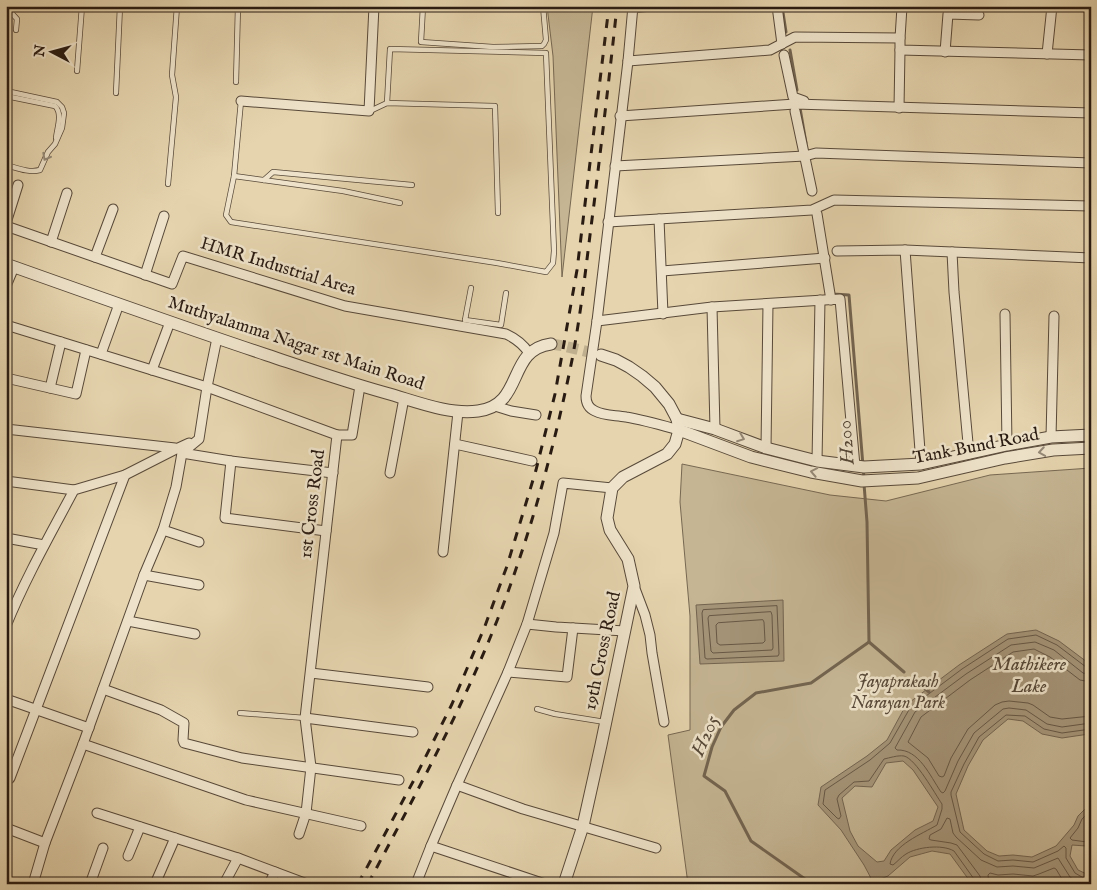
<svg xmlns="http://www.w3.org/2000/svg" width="1097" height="890" font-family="'IM FELL English',serif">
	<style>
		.green { fill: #c5b593; stroke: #776852 }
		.water { fill: #a59579; stroke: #736450; fill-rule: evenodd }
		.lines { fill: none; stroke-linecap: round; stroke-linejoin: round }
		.shore { stroke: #675846; stroke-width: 1 }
		.stream { stroke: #736450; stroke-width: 3 }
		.tertiary-tunnel { stroke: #bfaf8f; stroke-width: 11; stroke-dasharray: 11 5.5; stroke-linecap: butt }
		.service-casing { stroke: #584939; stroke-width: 6 }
		.minor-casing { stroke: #584939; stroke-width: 11 }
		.tertiary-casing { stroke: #584939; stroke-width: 13 }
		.service { stroke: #eee3ca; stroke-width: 4.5 }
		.minor { stroke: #eee3ca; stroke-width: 9 }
		.tertiary { stroke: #eee3ca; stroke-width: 11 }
		.rail { stroke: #291b12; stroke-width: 3; stroke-dasharray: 9 9; stroke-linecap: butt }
		.oneway { stroke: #958977 }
		.labels { text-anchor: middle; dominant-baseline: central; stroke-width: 5; stroke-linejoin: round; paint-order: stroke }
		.street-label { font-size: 18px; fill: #291b12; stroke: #eee3ca }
		.park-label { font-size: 18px; font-style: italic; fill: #584939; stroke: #eee3ca }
		.water-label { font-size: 19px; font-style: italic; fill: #544636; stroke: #eee3ca }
	</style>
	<rect width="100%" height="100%" fill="#e5d4ae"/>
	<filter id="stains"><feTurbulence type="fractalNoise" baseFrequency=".004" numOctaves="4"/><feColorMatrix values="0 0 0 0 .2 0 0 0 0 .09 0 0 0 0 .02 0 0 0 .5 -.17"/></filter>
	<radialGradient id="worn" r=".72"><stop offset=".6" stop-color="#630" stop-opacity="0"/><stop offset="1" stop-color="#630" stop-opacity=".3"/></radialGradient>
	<g class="green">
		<path d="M547 6H593L562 277 553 56Z"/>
		<path d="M682 464 830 495 886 501 990 475 1091 468V884H688L668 735 690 730V616L680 502Z"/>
	</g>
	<g class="water">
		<path d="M783 600 784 661 700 664 696 605Z"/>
		<path d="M1036 630 1059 641 1091 665V733L1089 734 1062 738 1042 734 1023 721 1008 719 983 740 968 766 956 794 964 830 987 851 999 856 1013 855 1032 857 1056 846 1074 825 1078 816 1091 803V851L1086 846 1072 845 1070 856 1078 870 1091 876V884H972L950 854 932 851 910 857 888 876 873 882 864 865 841 830 818 805 821 787 867 756 887 740 906 705 959 665 1007 634ZM903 761 913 770 938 807 933 821 915 830 891 850 884 861 877 862 858 846 850 831 842 798 855 786 872 787 886 763Z"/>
	</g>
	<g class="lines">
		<g class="shore">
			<path d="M777 606 779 654 778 656 707 659 705 658 702 613 703 610Z"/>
			<path d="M771 612 772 615 773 648 772 650 713 653 711 651 708 618 709 616Z"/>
			<path d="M763 620 764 622 765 641 763 643 720 645 717 643 716 625 718 623Z"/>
			<path d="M1091 675 1083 673 1054 650 1035 642 1011 645 966 674 915 712 895 748 897 750C919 749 930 776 941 792L943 793 945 791 958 761 974 733 1003 709 1009 708 1026 710 1047 724 1062 727 1091 723"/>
			<path d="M1091 682 1080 680 1050 657 1034 649 1013 652 970 680 921 717 908 742 928 758 939 776 942 777 944 776 951 758 968 729 995 705 1002 702 1009 701 1028 703 1033 705 1050 717 1062 719 1091 716"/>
			<path d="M1091 729 1062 733 1044 729 1025 716 1006 715 979 737 964 764 951 792V795L960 832 984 854 998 861 1013 860 1033 862 1058 851 1064 846 1066 848V858L1075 873 1087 880H1091"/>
			<path d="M1091 810 1082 819 1078 828 1070 838 1072 840 1087 842 1091 844"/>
			<path d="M976 884 974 879 954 851C942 844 917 847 906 854 901 857 897 862 893 865L890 864C893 845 922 834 937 825L942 809V804C935 794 916 759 904 756 898 755 889 758 884 759L869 781 854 782 839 795 837 799 841 816 839 819 837 818 823 804 825 790 870 760 890 743 910 708 962 669 1008 639 1036 635 1057 645 1086 667 1091 668"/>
			<path d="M982 884 980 876 957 845 951 843 931 840 929 839 930 835 941 829 947 818 950 819 953 833 956 837 981 860 997 867 1013 866 1034 868 1058 858 1070 877 1081 884"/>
			<path d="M989 884 988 875 990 873 998 875 1013 874 1033 876 1039 874 1054 868 1056 869 1065 884"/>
		</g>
		<g class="stream">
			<path d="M782 6 786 32"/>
			<path d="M790 50 797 90"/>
			<path d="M800 108 806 143"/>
			<path d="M833 292V294L849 295 864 478"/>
			<path d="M864 484 867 522 869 642 904 672"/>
			<path d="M913 679 929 692"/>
			<path d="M805 884V879L751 841 725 791 704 776 712 747 721 727 734 710 756 693 811 683 869 642"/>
		</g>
		<path class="tertiary-tunnel" d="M551 344 564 346 601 355"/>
		<g class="service-casing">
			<g id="service">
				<path d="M423 6 421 42 493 47 542 46 544 44 546 40 543 6"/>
				<path d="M6 7 17 19 16 30"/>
				<path d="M77 71 82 6"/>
				<path d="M236 82 238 6"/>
				<path d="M6 91 57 102 62 107 64 113 62 128 55 144 48 152 40 170C29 173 17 168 6 165"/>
				<path d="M116 93 120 6"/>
				<path d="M6 96 55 106C63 114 57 128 56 138"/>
				<path d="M241 101 234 176 226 215 231 222 497 263 546 272 553 263 554 251 546 53 390 49 387 103"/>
				<path d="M370 111 387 103 495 106 498 213"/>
				<path d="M234 176 343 191 400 203"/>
				<path d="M264 180 273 172 412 185"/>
				<path d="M168 184 176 97 172 75 177 6"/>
				<path d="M465 320 501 325 506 293"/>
				<path d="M465 320 471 288"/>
				<path d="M537 709 555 714 605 722"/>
				<path d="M240 713 305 718"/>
			</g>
		</g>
		<g class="minor-casing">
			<g id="minor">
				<path d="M633 6 628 61 597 321 586 396C586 403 588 408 595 411 604 416 616 415 626 417 644 420 661 425 679 430"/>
				<path d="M777 6 782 44"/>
				<path d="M633 8 650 6"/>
				<path d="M900 38 902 7"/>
				<path d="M945 52 948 14 979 15"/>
				<path d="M1047 54 1052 6"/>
				<path d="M784 55 793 97 804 101"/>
				<path d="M628 61 770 50 795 37 900 38V50L1091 55"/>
				<path d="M241 101 369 111 374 6"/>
				<path d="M899 108 900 50"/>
				<path d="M795 111 812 191"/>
				<path d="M620 116 795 104 1091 113"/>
				<path d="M615 166 805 156 816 153 1091 163"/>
				<path d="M817 214 831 300"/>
				<path d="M659 219 663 314"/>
				<path d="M608 222 812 210 834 200 1091 206"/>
				<path d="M6 223 18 185"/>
				<path d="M6 226 172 284 183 256 345 306 506 334C517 339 523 344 529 353"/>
				<path d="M51 242 67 193"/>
				<path d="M905 250 921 464"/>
				<path d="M837 251 905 250 1091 258"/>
				<path d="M952 252 954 292 969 454"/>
				<path d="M95 257 113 209"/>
				<path d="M662 271 825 258"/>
				<path d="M145 275 164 216"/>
				<path d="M6 286 14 267"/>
				<path d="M712 307 715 429"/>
				<path d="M1005 314 1007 445"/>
				<path d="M597 321 712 307 840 299 855 466"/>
				<path d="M6 325 207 387 337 435 305 718 311 767 306 813 299 834"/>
				<path d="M101 354 119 304"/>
				<path d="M152 370 170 322"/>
				<path d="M6 378 76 394 86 350"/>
				<path d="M50 388 61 342"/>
				<path d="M495 406 511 411 536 415"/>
				<path d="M6 429 175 448"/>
				<path d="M337 435H352L360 386"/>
				<path d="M1051 437 1054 316"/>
				<path d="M455 444 532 461"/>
				<path d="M766 448 768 304"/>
				<path d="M182 453 231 461 333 473"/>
				<path d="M231 461 225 518 326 531"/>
				<path d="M817 461 820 300"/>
				<path d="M390 473 404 398"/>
				<path d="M6 481 74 490"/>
				<path d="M163 530 199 542"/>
				<path d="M6 538 44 545"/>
				<path d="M443 552 458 412"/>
				<path d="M144 575 199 585"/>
				<path d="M634 586 645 615 650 635 652 653 664 722"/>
				<path d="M128 621 195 634"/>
				<path d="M527 624 556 627 625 631"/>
				<path d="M6 626C25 579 50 535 74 490L125 475 176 449 189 443"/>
				<path d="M508 672 567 677 573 628"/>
				<path d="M311 673 428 687"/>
				<path d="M103 689 161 710 184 723 183 740 184 743 242 758 399 780"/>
				<path d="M6 699 89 728"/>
				<path d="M305 718 413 732"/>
				<path d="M83 744 246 800 361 826"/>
				<path d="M6 777 10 778 125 475"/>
				<path d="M457 785 508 672 527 624 554 533 563 483 612 488"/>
				<path d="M97 813 238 858 307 884"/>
				<path d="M6 828 45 843"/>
				<path d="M128 856 140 827"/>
				<path d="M6 883 9 884"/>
				<path d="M33 884 45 843 83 744 144 575 163 530 176 487 182 453 199 439 207 387 217 338"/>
				<path d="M90 884 103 848"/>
				<path d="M155 884 175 838"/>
				<path d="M224 884 238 858"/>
				<path d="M269 884 275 872"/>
				<path d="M416 884 431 846"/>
				<path d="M545 884 431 846 457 785 523 809 656 848"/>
			</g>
		</g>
		<g class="tertiary-casing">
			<g id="tertiary">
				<path d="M6 264C93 295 180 326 267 355 306 368 346 382 386 393 415 401 448 415 478 411 525 405 506 350 551 344"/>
				<path d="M677 419 715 429 766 448 817 461 864 467 921 464 1007 445 1051 437 1091 435"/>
				<path d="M679 430 751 457 811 472 862 481 918 478 1005 458 1053 450 1091 448"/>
				<path d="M564 884 583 826 601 745 634 586 628 559 610 530 607 518 612 488 623 477 667 454 675 444 679 430 677 419 669 404 655 387 642 376 629 367 616 360 601 355"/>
			</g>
		</g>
		<use href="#service" class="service"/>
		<use href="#minor" class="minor"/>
		<use href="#tertiary" class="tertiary"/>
		<g class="rail">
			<path d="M358 884 415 778 452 704 485 626 507 566 536 470 555 394 577 270 609 6"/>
			<path d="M368 884C423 780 480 677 517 566 540 499 558 429 572 360 582 308 587 256 594 204 602 138 610 72 617 6"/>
		</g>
	</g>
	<defs><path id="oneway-chevron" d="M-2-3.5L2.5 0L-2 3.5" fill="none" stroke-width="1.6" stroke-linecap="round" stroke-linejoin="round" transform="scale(1.25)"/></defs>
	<g class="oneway">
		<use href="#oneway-chevron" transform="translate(46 157) rotate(118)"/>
		<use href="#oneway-chevron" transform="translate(741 438) rotate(21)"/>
		<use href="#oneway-chevron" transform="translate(1042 452) rotate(171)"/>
		<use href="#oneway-chevron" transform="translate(814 472) rotate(-169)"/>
	</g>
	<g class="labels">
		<g class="street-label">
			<text transform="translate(278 267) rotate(17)">HMR Industrial Area</text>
			<text transform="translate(296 344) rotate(18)">Muthyalamma Nagar 1st Main Road</text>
			<text transform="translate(976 447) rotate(-11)">Tank Bund Road</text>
			<text transform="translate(313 504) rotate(-83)">1st Cross Road</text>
			<text transform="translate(603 651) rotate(-78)">19th Cross Road</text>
		</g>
		<g class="park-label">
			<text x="898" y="682">Jayaprakash<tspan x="898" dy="21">Narayan Park</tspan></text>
		</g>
		<g class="water-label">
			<text transform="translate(847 442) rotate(-94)">H200</text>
			<text x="1029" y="665">Mathikere<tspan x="1029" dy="22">Lake</tspan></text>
			<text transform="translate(706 736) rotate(-66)">H205</text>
		</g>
	</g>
	<rect width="1097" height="890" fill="none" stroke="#e5d4ae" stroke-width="25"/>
	<rect x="8" y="8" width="1082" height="875" fill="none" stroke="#291b12" stroke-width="2.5"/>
	<rect x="12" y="12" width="1072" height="865" fill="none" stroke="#291b12"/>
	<g transform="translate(52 52) rotate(276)" stroke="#eee3ca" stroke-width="4" paint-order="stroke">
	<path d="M0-4L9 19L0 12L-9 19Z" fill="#291b12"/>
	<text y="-8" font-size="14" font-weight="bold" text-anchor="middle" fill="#291b12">N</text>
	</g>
	<rect width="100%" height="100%" filter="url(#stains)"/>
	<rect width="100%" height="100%" fill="url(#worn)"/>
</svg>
